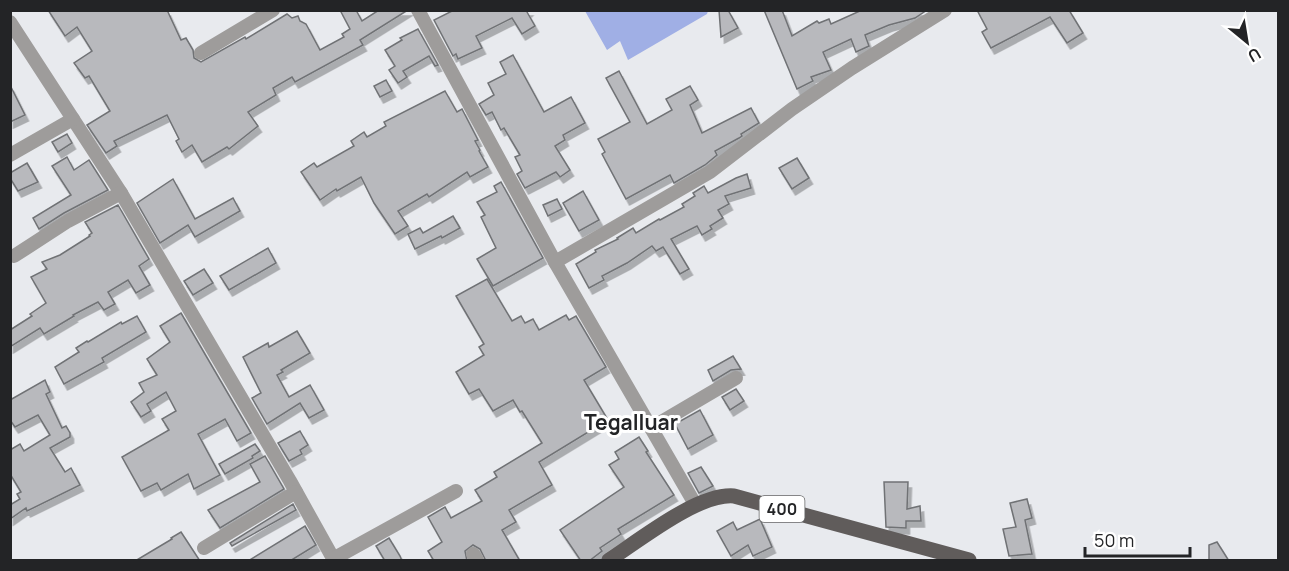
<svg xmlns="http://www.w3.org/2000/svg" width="1289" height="571" font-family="Manrope,sans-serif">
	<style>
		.water { fill: #a0afe5 }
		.building { fill: #b8b9bd; stroke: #707275; stroke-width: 1.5; filter: url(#shadow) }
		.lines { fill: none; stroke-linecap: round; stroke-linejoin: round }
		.minor { stroke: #9e9c9b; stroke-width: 14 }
		.major { stroke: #605c5b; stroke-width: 15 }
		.labels { text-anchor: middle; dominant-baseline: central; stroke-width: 6; stroke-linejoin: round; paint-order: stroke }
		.shield { fill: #fff; stroke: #656667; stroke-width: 1.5 }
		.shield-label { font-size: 16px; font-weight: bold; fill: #232426 }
		.quarter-label { font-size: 21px; font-weight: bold; fill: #232426; stroke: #fff }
	</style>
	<defs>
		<filter id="shadow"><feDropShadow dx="3.5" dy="6" stdDeviation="0" flood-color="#0004"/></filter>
	</defs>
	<rect width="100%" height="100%" fill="#e8eaee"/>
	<path class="water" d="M585 11H708L707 14 628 60 620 41 607 50Z"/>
	<g class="building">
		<path d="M48 10H167L181 40 186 38 193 50 194 58 201 62 245 37 246 39 287 14 292 18 298 16 300 21 306 24 320 50 344 37 342 34 350 29 340 10H356L362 21 379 10H408L360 40 363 45 295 82 292 77 273 88 276 95 248 112 258 126 229 149 227 147 202 162 192 145 182 152 176 141 179 139 167 115 114 141 117 146 106 153 87 125 110 111 89 76 85 78 74 63 92 51 77 27 65 36Z"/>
		<path d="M454 10H529L527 12 535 26 522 34 512 18 476 36 482 48 458 59 456 54 453 56 434 20Z"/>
		<path d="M719 10H728L738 28 721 37Z"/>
		<path d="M764 10H782L792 36 817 21 819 23 829 19 831 24 862 10H927L915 18 889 25 865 35 869 46 856 52 851 39 823 52 831 70 811 77 813 81 797 89Z"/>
		<path d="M977 10H1069L1083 33 1067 43 1050 17 991 48 982 32 987 29Z"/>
		<path d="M418 29 438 65 435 66 429 56 403 71 407 77 398 83 389 70 395 66 385 50 402 40 400 38Z"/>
		<path d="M513 55 544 112 571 97 585 123 563 135 565 140 555 146 570 170 560 177 556 172 525 188 517 174 522 171 515 157 520 155 504 128 501 130 492 112 486 115 479 104 494 95 488 83 506 74 500 62Z"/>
		<path d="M619 71 647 124 672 110 666 99 690 86 698 100 690 105 702 133 751 108 759 123 741 134 742 136 739 138 715 151 717 155 705 165 674 183 670 175 626 199 602 154 605 152 598 139 630 122 606 78Z"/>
		<path d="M386 80 392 91 380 97 374 86Z"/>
		<path d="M10 85 25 115 10 122Z"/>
		<path d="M445 91 457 112 462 109 478 140 475 141 480 150 479 151 488 167 470 177 467 172 429 197 427 194 398 211 408 226 395 234 374 203 361 177 337 191 336 189 320 200 301 172 314 163 317 167 354 146 351 141 364 132 367 137 386 126 384 122Z"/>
		<path d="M67 134 72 143 58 152 52 142Z"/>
		<path d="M67 157 74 170 89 160 108 190 64 213 39 229 33 218 71 195 52 166Z"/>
		<path d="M797 158 809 178 792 189 779 168Z"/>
		<path d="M27 163 38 182 18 191 10 178V173Z"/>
		<path d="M747 174 751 188 725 196 729 204 718 210 723 218 710 226 712 229 702 235 697 226 671 239 689 269 680 274 663 247 656 251 652 246 627 263 602 276 604 280 589 288 576 264 596 252 595 250 618 239 617 238 633 228 636 233 659 219 660 220 684 207 682 204 695 196 693 193 704 186 708 193 736 178Z"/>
		<path d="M173 179 195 219 233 198 240 211 195 237 188 225 160 243 137 203Z"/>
		<path d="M501 182 543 258 493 286 477 259 496 248 481 217 485 215 477 202 497 192 494 186Z"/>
		<path d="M583 191 599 220 579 231 563 203Z"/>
		<path d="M557 199 562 209 548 216 543 205Z"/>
		<path d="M118 205 149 259 139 266 150 285 136 293 128 280 108 292 115 304 104 310 98 302 73 315 74 316 44 334 40 328 10 347V330L32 316 30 314 46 303 31 277 47 269 42 262 60 255 90 236 89 235 92 233 85 222Z"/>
		<path d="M453 216 460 228 442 238 441 236 415 249 408 234 420 228 423 233Z"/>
		<path d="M268 248 276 263 229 290 220 276Z"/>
		<path d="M204 269 213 283 193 295 184 281Z"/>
		<path d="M487 279 512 321 521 316 525 323 533 319 539 330 566 315 569 320 576 316 606 367 584 380 608 420 539 462 552 485 509 510 516 522 502 530 520 561H486L480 549 473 545 465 551 467 561H434L428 551 442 542 428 517 445 507 451 518 482 501 475 490 497 477 494 472 542 443 522 411 520 412 513 400 493 411 479 389 469 394 456 372 484 355 479 347 484 344 456 296Z"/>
		<path d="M181 313 251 433 237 441 225 419 198 434 220 475 194 489 188 474 161 490 157 483 141 491 122 457 169 430 162 419 176 411 166 392 147 404 151 411 141 417 131 402 144 392 139 383 157 375 147 359 170 342 160 326Z"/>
		<path d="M137 316 146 332 102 358 104 362 64 384 55 367 79 352 76 348 87 341 88 342 121 322 122 324Z"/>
		<path d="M297 331 310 353 281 370 283 372 277 375 289 397 310 385 324 410 309 418 300 403 267 424 252 398 261 393 243 357 268 343 269 347Z"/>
		<path d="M733 356 741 369 731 370 713 381 708 370Z"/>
		<path d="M45 380 50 392 46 394 62 428 66 426 70 433V437L50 448 65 472 71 468 80 485 27 511 26 508 10 519V505L20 499 17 494 21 492 10 474V450L20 444 24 451 50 435 38 415 15 427 10 420V400Z"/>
		<path d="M736 389 744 401 730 410 722 397Z"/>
		<path d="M700 410 713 435 688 449 675 424Z"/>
		<path d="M300 431 308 445 300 450 302 454 289 461 278 443Z"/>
		<path d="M639 437 648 451 646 452 674 495 618 529 621 534 600 548 602 551 589 561H581L560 530 624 487 609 465 619 459 615 452Z"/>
		<path d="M255 444 260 451 252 456 253 458 225 474 219 464Z"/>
		<path d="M265 456 284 489 220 528 208 510 260 482 250 464Z"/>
		<path d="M701 467 713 486 699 493 688 473Z"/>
		<path d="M884 482H908L907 509 920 506 921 521H906V528L886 527Z"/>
		<path d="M1027 499 1032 518 1025 520 1032 554 1009 556 1003 529 1016 527 1010 503Z"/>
		<path d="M293 504 296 510 232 546 230 543Z"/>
		<path d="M760 519 772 547 753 556 748 545 731 556 717 531 733 522 737 530Z"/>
		<path d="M305 526 316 545 290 561H248Z"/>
		<path d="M181 532 200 561H135L172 539 171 538Z"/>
		<path d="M389 538 400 556 402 561H385L376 546Z"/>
		<path d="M1217 542 1229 561H1209V545Z"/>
	</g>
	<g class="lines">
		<g class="minor">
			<path d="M418 10 555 262 695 504"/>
			<path d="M10 22 121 193 290 481 334 560"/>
			<path d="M201 53 273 10"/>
			<path d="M10 155 73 119"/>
			<path d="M14 256 68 221 121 193"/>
			<path d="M555 262 710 172 792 109 852 68 945 10"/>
			<path d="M651 428 736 378"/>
			<path d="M204 548 296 492"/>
			<path d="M473 554 477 560"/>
			<path d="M333 559 456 491"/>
		</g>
		<path class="major" d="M609 560C640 540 698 493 734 496L969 560"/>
	</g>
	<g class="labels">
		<rect class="shield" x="759.5" y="496" width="45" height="26" rx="4.5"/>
		<g class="shield-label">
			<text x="782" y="509">400</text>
		</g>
		<g class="quarter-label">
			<text x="631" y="422">Tegalluar</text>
		</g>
	</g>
	<rect width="1289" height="571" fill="none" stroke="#232426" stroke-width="24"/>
	<g transform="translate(1247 42) rotate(150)" stroke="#ffffff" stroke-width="4.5" paint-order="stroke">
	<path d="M0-4.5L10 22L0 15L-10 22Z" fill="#232426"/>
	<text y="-9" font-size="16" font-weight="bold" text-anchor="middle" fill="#232426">U</text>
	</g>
	<path d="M1085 547v9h105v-9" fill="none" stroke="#232426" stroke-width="3"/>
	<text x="1094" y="547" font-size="18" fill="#232426" stroke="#ffffff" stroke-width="4.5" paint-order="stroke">50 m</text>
</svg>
